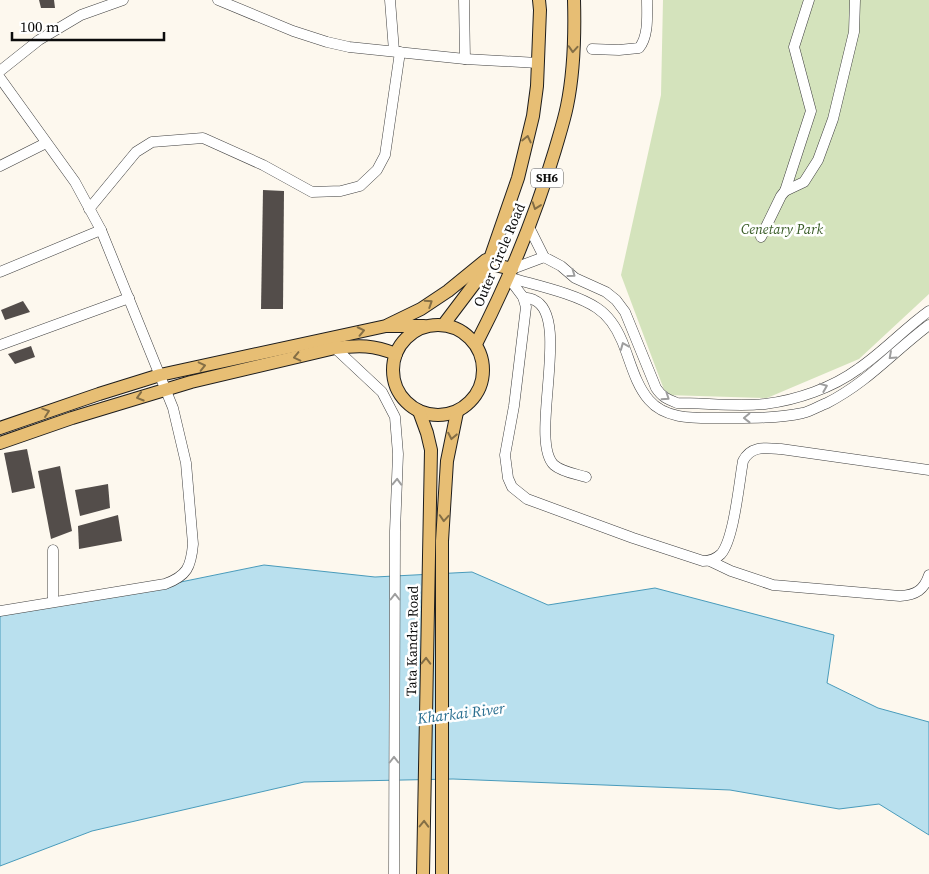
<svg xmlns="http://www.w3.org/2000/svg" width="929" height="874" font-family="'Source Serif 4',serif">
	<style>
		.green { fill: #d4e3bc }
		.water { fill: #b9e0ee; stroke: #499bbb }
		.building { fill: #534d4a }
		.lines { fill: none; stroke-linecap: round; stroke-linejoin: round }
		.minor-casing { stroke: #3f3f3f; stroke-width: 11 }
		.major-casing { stroke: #1d1d1d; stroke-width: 14 }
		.minor { stroke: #fff; stroke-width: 10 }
		.major { stroke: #e7be74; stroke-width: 12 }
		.oneway { stroke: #846e45 }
		.oneway2 { stroke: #9e9e9e }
		.labels { text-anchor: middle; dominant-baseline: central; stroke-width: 5; stroke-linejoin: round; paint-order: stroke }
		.shield { fill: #fff; stroke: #555; stroke-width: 1 }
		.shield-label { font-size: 12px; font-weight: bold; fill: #0c0c0c }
		.park-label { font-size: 14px; font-style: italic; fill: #375b25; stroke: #fff }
		.street-label { font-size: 14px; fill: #0c0c0c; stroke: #fff }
		.water-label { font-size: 15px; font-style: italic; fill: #266c8e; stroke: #fff }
	</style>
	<rect width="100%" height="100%" fill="#fdf8ee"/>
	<path class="green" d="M663 0H929V294L859 359 767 398 666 395 621 275 661 95Z"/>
	<path class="water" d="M264 565 375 577 472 572 548 605 655 588 834 635 827 683 878 708 929 722V835L879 804 839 809 730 790 453 779 304 782 92 831 0 866V614L161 586Z"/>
	<g class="building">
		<path d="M39 0H54L55 8H41Z"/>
		<path d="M263 190 284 191 283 309H261Z"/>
		<path d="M23 301 30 312 5 320 1 310Z"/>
		<path d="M31 346 35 357 15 364 8 354Z"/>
		<path d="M27 449 35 488 12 493 4 453Z"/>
		<path d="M60 466 72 531 51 539 38 471Z"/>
		<path d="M108 484 110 508 80 516 75 490Z"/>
		<path d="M118 515 122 541 79 549 78 526Z"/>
	</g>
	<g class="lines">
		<g class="minor-casing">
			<g id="minor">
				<path d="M218 0 293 31 327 42 349 47 465 59 538 63"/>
				<path d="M390 0 394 51"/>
				<path d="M464 0 465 59"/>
				<path d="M592 49 619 50 639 48C649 36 647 15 647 0"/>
				<path d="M0 71 39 40 81 15 123 0"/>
				<path d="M0 78 75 182 101 230 173 408 186 463 193 544C191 567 187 576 165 584L0 611"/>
				<path d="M0 166 46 143"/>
				<path d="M785 191 811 111 794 47 809 0"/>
				<path d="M89 209 136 152 152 142 203 138 263 165 312 192 341 191 360 186 377 170 385 155 400 52"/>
				<path d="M529 227 544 257 561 266 575 278 606 292 616 300 625 312 656 388C662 397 667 399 677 403 706 403 736 407 765 404 797 400 832 388 858 369 883 352 904 329 929 311"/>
				<path d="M761 237 781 196 785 191 804 182 818 160 833 119 854 32 855 0"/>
				<path d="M512 269 544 257"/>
				<path d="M0 272 101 230"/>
				<path d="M508 277 523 297 526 307 514 406 505 455 508 478 512 487 527 499 633 538 703 561C709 561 716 559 721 554 734 539 739 483 743 461 751 445 766 448 781 449L929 470"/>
				<path d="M508 277C534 285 575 293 597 308 609 316 617 329 622 341 630 360 635 384 649 400 665 419 693 418 716 418 745 418 774 419 803 413 811 411 819 406 827 403 868 382 893 352 929 325"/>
				<path d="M523 297C526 298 531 298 534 300 572 316 528 440 554 465 562 472 576 474 586 477"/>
				<path d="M0 345 129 298"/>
				<path d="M335 348 382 392 395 417 398 454 395 531 394 874"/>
				<path d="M710 561 731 571 773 585 900 596C916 595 924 590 929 575"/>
				<path d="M53 601V550"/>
			</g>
		</g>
		<g class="major-casing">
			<g id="major">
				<path d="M487 263 512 269"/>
				<path d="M444 324 481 275 491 256 518 178 533 116 537 86 540 10 539 0"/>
				<circle cx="438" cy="370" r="45"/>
				<path d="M388 325 421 309 448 291 486 260"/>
				<path d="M476 344C508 282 535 217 555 150 559 136 564 121 567 106 574 72 575 35 574 0"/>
				<path d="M419 411 427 433 431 450 423 874"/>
				<path d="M0 428 99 394 160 375 386 326H424"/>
				<path d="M0 443 72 418 191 382 335 348C360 345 373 345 396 354"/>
				<path d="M442 874V541L447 461 457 412"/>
			</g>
		</g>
		<use href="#minor" class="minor"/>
		<use href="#major" class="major"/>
	</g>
	<defs><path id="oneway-chevron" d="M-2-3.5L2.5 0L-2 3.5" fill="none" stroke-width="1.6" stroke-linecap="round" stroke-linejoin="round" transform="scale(1.25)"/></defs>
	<g class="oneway">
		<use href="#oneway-chevron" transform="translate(573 49) rotate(94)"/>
		<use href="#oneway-chevron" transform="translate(527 139) rotate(-77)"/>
		<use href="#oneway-chevron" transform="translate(536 206) rotate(109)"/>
		<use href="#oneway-chevron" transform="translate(429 303) rotate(-33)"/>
		<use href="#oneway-chevron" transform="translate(361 331) rotate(-12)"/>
		<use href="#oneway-chevron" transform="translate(297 357) rotate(167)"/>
		<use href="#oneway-chevron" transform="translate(202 366) rotate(-13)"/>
		<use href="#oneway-chevron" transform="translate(140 397) rotate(163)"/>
		<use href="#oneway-chevron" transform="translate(46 412) rotate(-19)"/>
		<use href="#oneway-chevron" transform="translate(452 436) rotate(101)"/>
		<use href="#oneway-chevron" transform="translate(444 518) rotate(94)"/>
		<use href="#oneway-chevron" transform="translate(426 661) rotate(-89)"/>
		<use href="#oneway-chevron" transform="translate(424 824) rotate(-89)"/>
	</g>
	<g class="oneway2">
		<use href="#oneway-chevron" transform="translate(572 274) rotate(36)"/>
		<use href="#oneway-chevron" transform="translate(624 346) rotate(-112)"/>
		<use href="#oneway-chevron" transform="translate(892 356) rotate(138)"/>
		<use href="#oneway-chevron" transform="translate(824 387) rotate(-22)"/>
		<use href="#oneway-chevron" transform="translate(666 397) rotate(34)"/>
		<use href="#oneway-chevron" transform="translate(747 418) rotate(179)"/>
		<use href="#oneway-chevron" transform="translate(397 482) rotate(-88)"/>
		<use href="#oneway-chevron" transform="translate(395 597) rotate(-90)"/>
		<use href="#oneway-chevron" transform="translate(394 760) rotate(-90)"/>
	</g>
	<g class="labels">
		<rect class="shield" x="531" y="168.5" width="32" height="19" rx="4"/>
		<g class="shield-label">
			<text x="547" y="178">SH6</text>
		</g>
		<g class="park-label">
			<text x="782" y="229">Cenetary Park</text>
		</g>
		<g class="street-label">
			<text transform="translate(499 255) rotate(-67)">Outer Circle Road</text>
			<text transform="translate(412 641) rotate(-89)">Tata Kandra Road</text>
		</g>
		<g class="water-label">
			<text transform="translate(461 713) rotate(-7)">Kharkai River</text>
		</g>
	</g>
	<path d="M12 32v8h152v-8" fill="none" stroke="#0c0c0c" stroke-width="2.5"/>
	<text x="20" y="32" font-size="15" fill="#0c0c0c" stroke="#ffffff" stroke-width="4" paint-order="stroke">100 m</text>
</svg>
